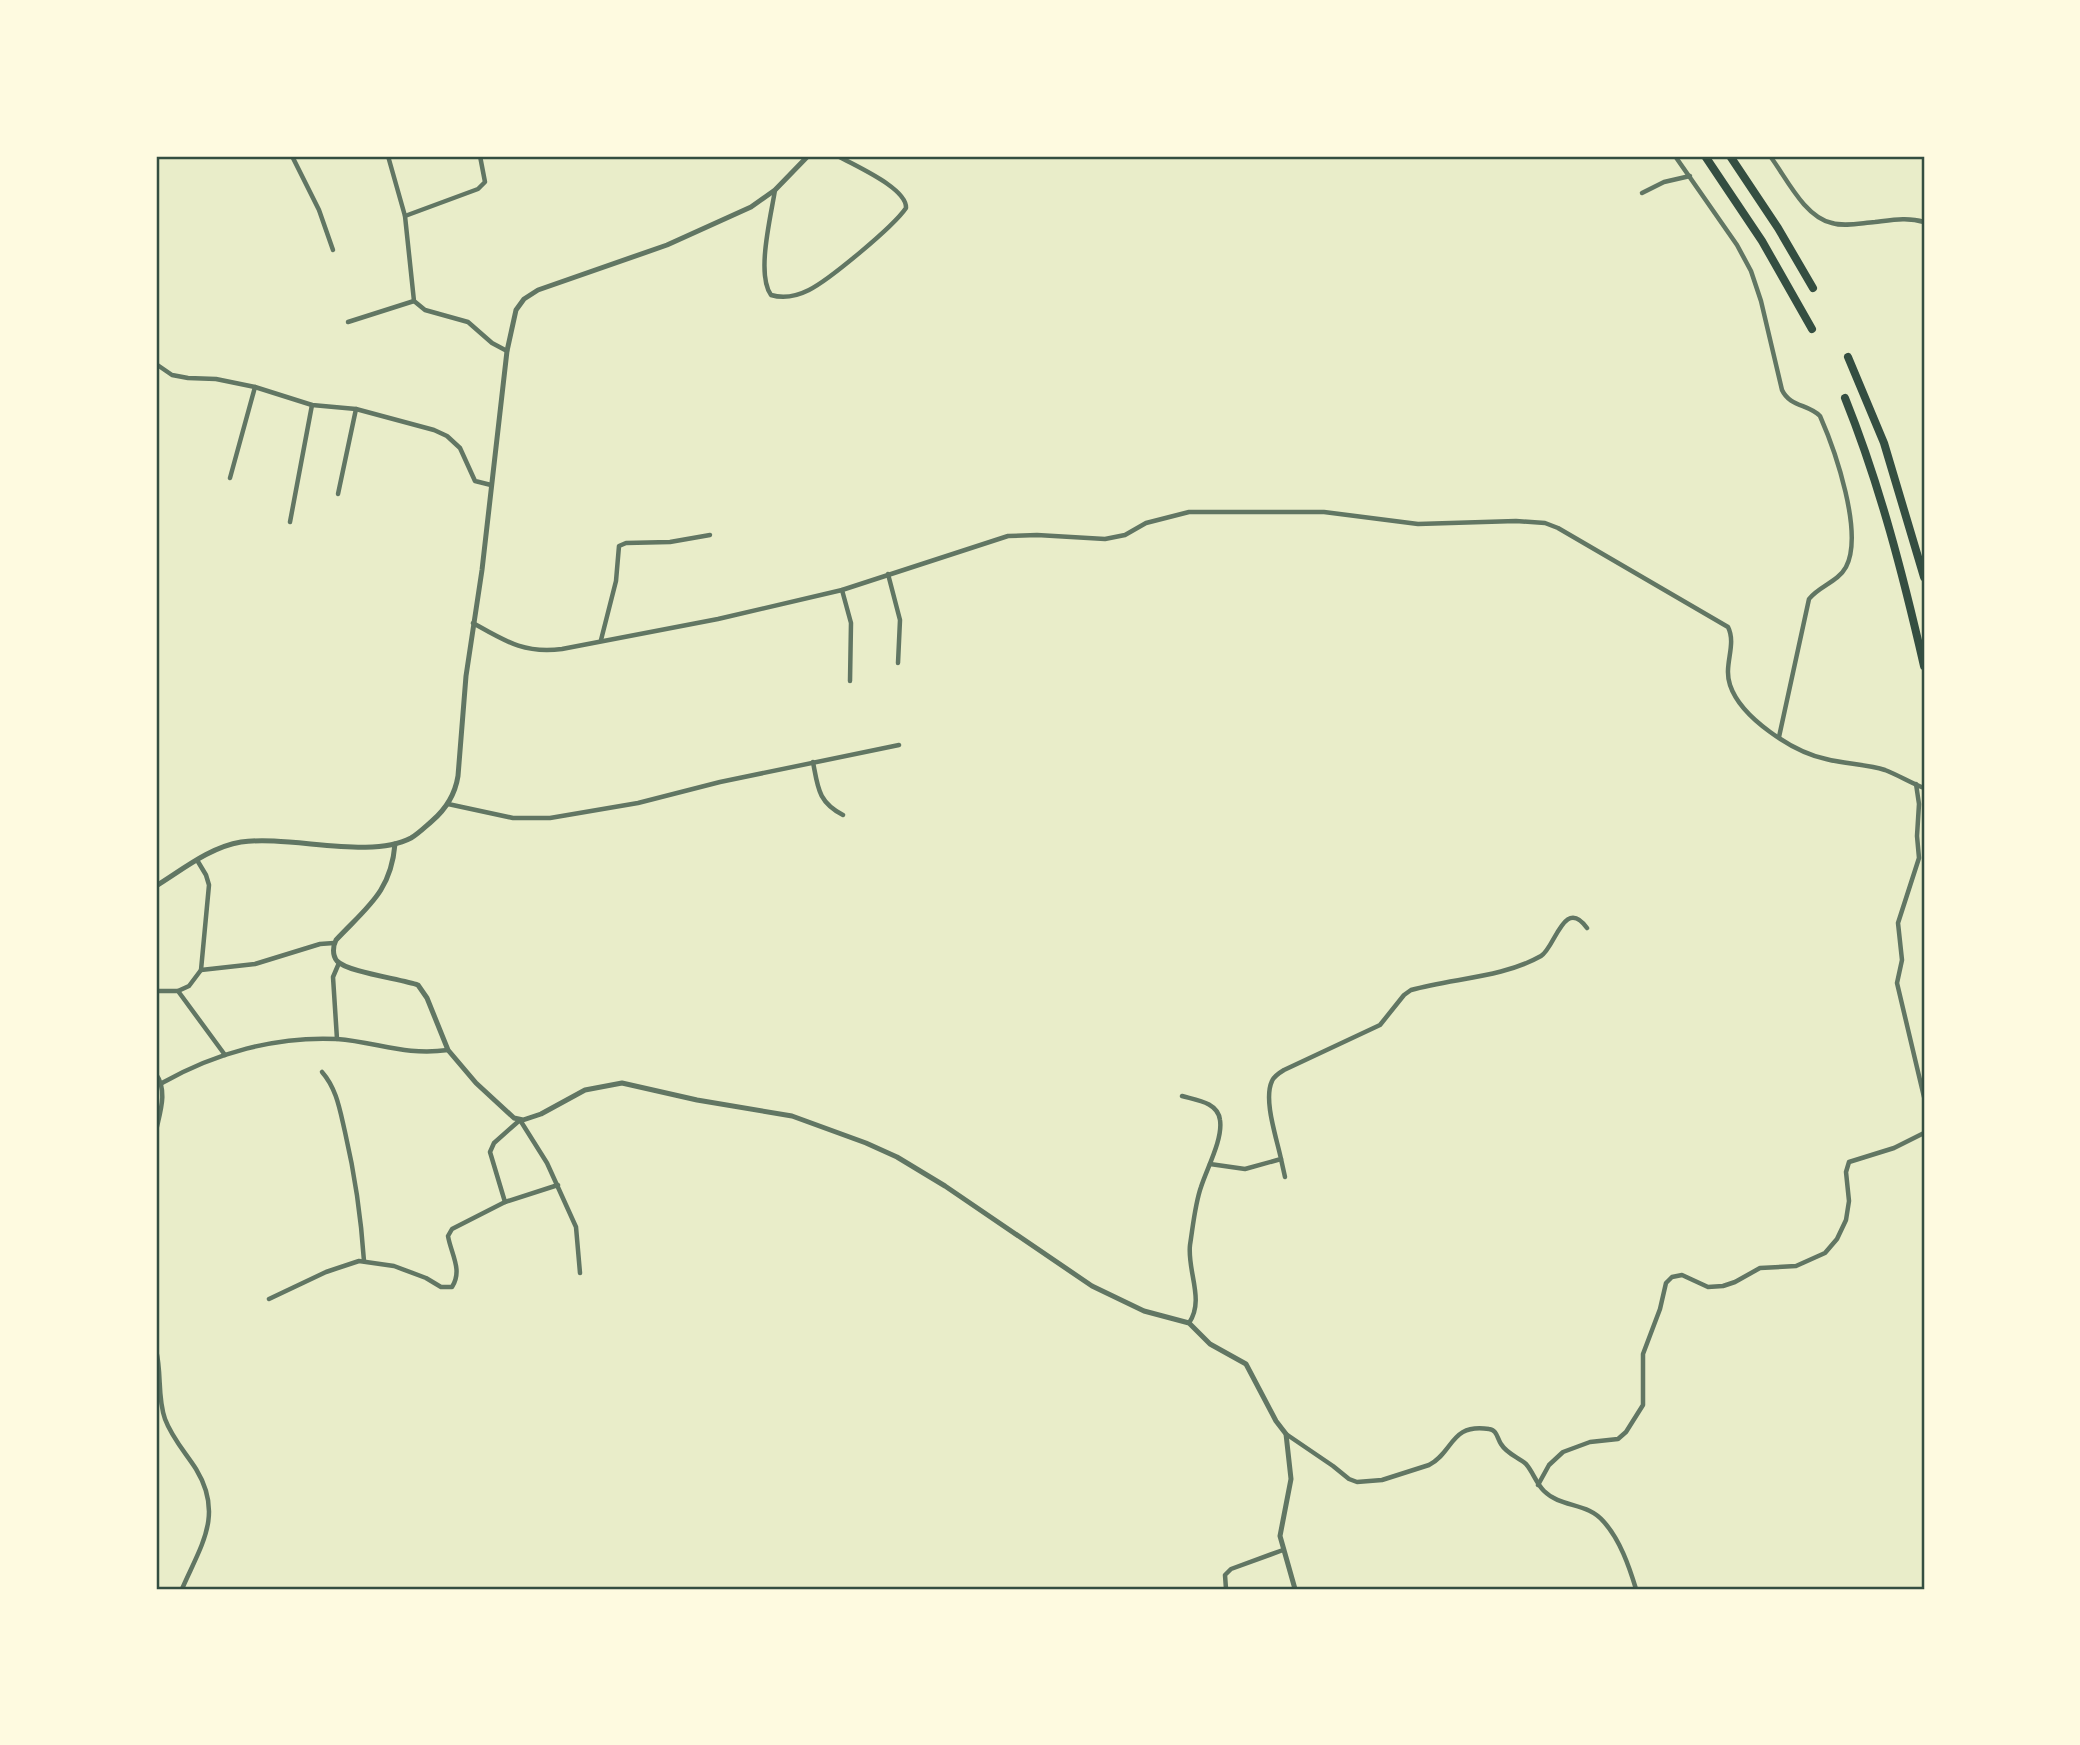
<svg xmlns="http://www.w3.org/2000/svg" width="2080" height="1745" font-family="'PT Serif',serif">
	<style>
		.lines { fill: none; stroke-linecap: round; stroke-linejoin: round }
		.minor { stroke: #617663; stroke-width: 4.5 }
		.tertiary { stroke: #617663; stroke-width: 5 }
		.motorway { stroke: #344e41; stroke-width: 8 }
		.neatline { fill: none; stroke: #344e41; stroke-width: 2.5 }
	</style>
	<rect width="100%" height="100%" fill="#e9edc9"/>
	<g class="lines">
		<g class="minor">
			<path d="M292 156 319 210 333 250"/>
			<path d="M388 156 405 216 414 301 425 310 468 322 492 343 507 351"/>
			<path d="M1675 156 1737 245 1751 271 1761 301 1782 390C1790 407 1808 404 1820 416 1835 450 1864 533 1846 567 1838 582 1819 586 1809 599L1779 737"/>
			<path d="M1770 156C1786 177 1804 217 1832 223 1845 227 1861 223 1875 222 1892 220 1908 217 1924 222"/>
			<path d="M775 190C771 216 756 274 771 295 784 299 797 296 809 290 829 280 893 227 906 208 907 188 855 166 838 156"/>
			<path d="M1642 193 1664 182 1690 176"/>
			<path d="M405 216 478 189 485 182 480 156"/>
			<path d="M348 322 414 301"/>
			<path d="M156 364 172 375 188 378 216 379 255 387 312 405 356 409 434 430 447 436 460 448 475 481 491 485"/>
			<path d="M230 478 255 387"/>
			<path d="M338 494 356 409"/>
			<path d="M290 522 312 405"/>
			<path d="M888 574 900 620 898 663"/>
			<path d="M842 590 851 623 850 681"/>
			<path d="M473 623C505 641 524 654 562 649L718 619 842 590 1008 536 1037 535 1105 539 1125 535 1146 523 1189 512H1324L1418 524 1516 521 1545 523 1558 528 1728 627C1737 645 1723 665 1730 685 1741 718 1793 752 1826 759 1845 764 1866 764 1885 770 1898 775 1911 783 1924 788"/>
			<path d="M601 640 616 581 619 546 626 543 670 542 710 535"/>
			<path d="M813 762C818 788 818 802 843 815"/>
			<path d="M1916 784 1919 804 1917 836 1919 858 1898 923 1902 960 1897 983 1924 1097"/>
			<path d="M448 804 513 818H550L638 803 720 782 899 745"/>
			<path d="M201 970 255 964 320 944 334 943"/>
			<path d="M156 991H178L225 1055"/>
			<path d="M178 991 189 986 201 970 209 885 206 875 197 860"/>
			<path d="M337 1039 333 977 339 963"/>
			<path d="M322 1072C337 1089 340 1111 345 1132 355 1175 361 1217 364 1261"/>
			<path d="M156 1074C168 1091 160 1112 156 1131"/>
			<path d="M162 1083C215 1053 276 1036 337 1039 377 1042 405 1056 448 1050"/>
			<path d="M1182 1096C1196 1100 1218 1102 1220 1120 1223 1139 1207 1168 1201 1187 1195 1204 1193 1226 1190 1245 1187 1271 1205 1300 1189 1323"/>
			<path d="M1281 1159 1285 1177"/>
			<path d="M1210 1164 1245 1169 1281 1159C1277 1139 1263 1100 1272 1081 1274 1076 1279 1073 1284 1070L1380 1025 1404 995 1411 990C1453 978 1502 978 1541 956 1555 948 1564 896 1587 928"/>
			<path d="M505 1202 490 1152 494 1143 520 1120 547 1163 576 1227 580 1273"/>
			<path d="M269 1299 326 1272 359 1261 394 1266 426 1278 441 1287H452C463 1270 451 1254 448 1236L452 1229 505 1202 558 1185"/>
			<path d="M156 1350C162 1373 157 1397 165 1419 172 1438 185 1452 196 1469 224 1515 201 1545 182 1589"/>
			<path d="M1286 1434 1333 1466 1349 1479 1357 1482 1382 1480 1429 1465C1454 1452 1450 1423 1489 1429 1497 1430 1497 1438 1501 1444 1507 1454 1518 1457 1526 1464 1533 1472 1536 1483 1544 1491 1561 1508 1588 1502 1604 1522 1620 1540 1629 1566 1636 1589"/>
			<path d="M1538 1485 1549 1465 1563 1452 1590 1442 1618 1439 1626 1432 1643 1405V1354L1660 1309 1666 1283 1672 1277 1682 1275 1708 1287 1723 1286 1735 1282 1760 1268 1796 1266 1825 1253 1837 1239 1846 1220 1849 1201 1846 1172 1849 1162 1894 1148 1924 1133"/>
			<path d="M1226 1589 1225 1575 1231 1569 1283 1550"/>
		</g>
		<g class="tertiary">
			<path d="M395 844C391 892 367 907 336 940 333 946 332 955 337 961 347 972 401 979 418 985L427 998 448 1050 476 1083 514 1118 523 1120 541 1114 585 1090 622 1083 697 1100 792 1116 866 1143 897 1157 945 1186 1092 1286 1144 1311 1189 1323 1210 1344 1246 1364 1276 1421 1286 1434 1291 1479 1280 1536 1295 1589"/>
			<path d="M156 886C182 870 210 847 241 842 291 835 369 860 411 838 418 834 425 827 432 821 446 809 455 795 458 776L466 676 482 570 507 351 516 310 524 299 538 290 667 245 751 207 775 190 808 156"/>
		</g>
		<g class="motorway">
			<path d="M1705 156 1762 241 1812 329"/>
			<path d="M1730 156 1778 228 1813 288"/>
			<path d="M1848 357 1884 443 1924 577"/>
			<path d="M1845 398C1880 485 1903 575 1924 666"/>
		</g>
	</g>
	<rect width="2080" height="1745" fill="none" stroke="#fefae0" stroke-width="315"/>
	<rect x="158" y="158" width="1765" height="1430" class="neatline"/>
</svg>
